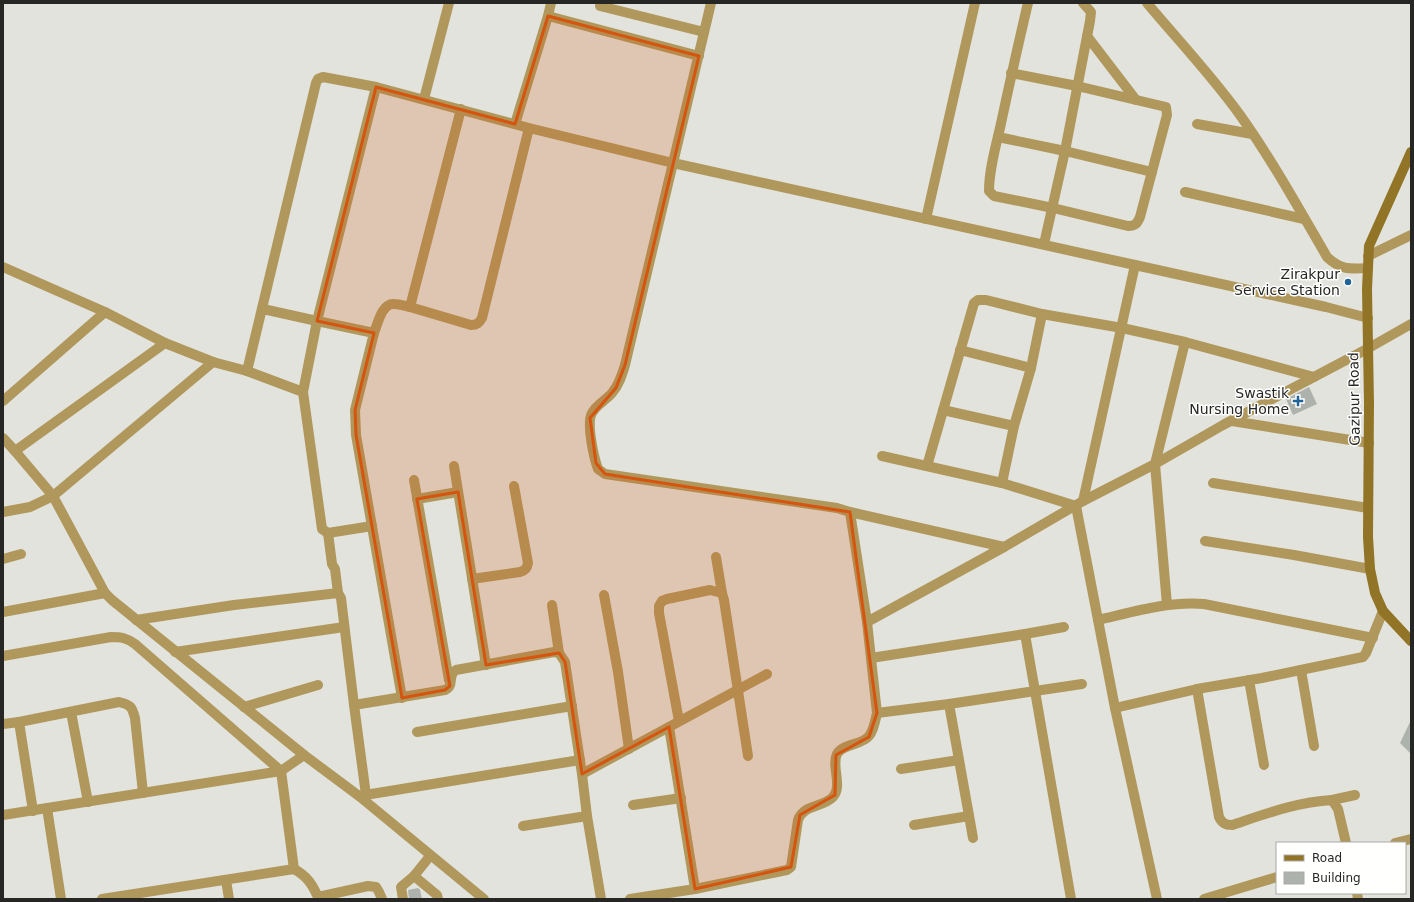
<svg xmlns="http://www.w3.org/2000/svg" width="1414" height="902" font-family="'DejaVu Sans',sans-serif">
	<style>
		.building { fill: #aeb2ad }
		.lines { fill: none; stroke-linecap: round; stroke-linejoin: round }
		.street { stroke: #b0985d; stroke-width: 10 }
		.secondary { stroke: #917426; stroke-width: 10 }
		.marked { fill: #d5540e; fill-opacity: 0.2; stroke: #d5540e; stroke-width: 3; stroke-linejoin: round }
		.poi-dot { fill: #206398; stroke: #fffffe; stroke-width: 1.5 }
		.labels { text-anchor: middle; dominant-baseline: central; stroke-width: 3; stroke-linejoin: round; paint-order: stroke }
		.poi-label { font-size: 14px; fill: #262724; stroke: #fffffe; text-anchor: end }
		.street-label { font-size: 14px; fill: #262724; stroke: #fffffe }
	</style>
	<rect width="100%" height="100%" fill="#e2e3dd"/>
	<g class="building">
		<path d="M1309 387 1317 404 1293 415 1286 399Z"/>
		<path d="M1411 720V754L1400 743Z"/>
		<path d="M418 888 420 890 422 899H409L408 890Z"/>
	</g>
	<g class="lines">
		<g class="street">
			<path d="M711 3 673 163 1135 265 1083 501"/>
			<path d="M1147 3C1178 40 1212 76 1240 115 1272 160 1299 209 1327 257 1341 270 1349 269 1368 268"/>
			<path d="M600 6 704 32"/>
			<path d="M548 16 699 56"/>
			<path d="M1087 36 1136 100"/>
			<path d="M1011 73 1077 86 1166 107 1167 115 1140 217C1137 224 1135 226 1128 226L1053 208 994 196 989 191C989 171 995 149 1000 128 1009 86 1018 45 1028 3"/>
			<path d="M376 87 317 321 374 333C378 323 382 303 394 304 400 304 405 306 410 307L461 109"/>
			<path d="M424 99 449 3"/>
			<path d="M515 124 548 16 551 3"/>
			<path d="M1197 124 1252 134"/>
			<path d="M998 137 1065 151 1152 172"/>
			<path d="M1185 192 1304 219"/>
			<path d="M926 219 975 3"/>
			<path d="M1044 244 1065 151 1090 21 1091 12 1083 3"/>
			<path d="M1368 256 1411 235"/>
			<path d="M1135 265 1326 307 1368 318"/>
			<path d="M3 267 105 312"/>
			<path d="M410 307 471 325C477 325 479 323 482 318L529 128"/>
			<path d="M263 309 317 321 303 392 247 371 316 83 318 79 323 77 376 87 529 128 673 163 625 365C622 375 619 385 612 393 606 400 596 405 592 413 586 423 594 458 598 469L605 474 837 508 850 512 867 622"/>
			<path d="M374 333 355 410 356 435 402 698"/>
			<path d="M960 350 1031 368"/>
			<path d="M303 392 322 529 328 533 372 526"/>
			<path d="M3 401 105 312 165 343"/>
			<path d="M943 410 1014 426"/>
			<path d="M1232 421 1369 443"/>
			<path d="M3 438 15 451 53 496 105 593 112 600 304 755 359 796 484 899"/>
			<path d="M15 451 165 343 213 362"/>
			<path d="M882 456 1002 483 1076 506 1115 708 1157 899"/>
			<path d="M454 466 486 665"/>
			<path d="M927 466 974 303 978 300H986L1042 314 1122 328 1185 342 1314 377"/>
			<path d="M414 480 449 680"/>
			<path d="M1002 483 1014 426 1031 368 1042 314"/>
			<path d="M1213 483 1368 508"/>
			<path d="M417 499 458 492"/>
			<path d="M3 512 30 507 53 496 213 362 247 371"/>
			<path d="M850 512 1004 547"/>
			<path d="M328 533 332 564 335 569 338 593 341 598 354 705 445 690C455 686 447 675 456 670L554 652 559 653 565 662 582 774"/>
			<path d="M1205 541 1294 555 1370 569"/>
			<path d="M716 557 722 593"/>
			<path d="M3 559 21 554"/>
			<path d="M472 579 520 572C526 570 527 568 528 563L514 486"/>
			<path d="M604 595 618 672 629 749"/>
			<path d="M552 605 559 653"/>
			<path d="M1167 605 1155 464 1185 342"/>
			<path d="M3 612 105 593"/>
			<path d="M136 620 234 605 338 593"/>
			<path d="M1098 620C1133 612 1168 601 1204 604L1373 638"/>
			<path d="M1025 634 1064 627"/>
			<path d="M175 652 344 627"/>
			<path d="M3 656 111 637C121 637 127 638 135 644L281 771 294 869C307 876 312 884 318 897L368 886 376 887 379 892 382 899"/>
			<path d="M871 658 1025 634 1035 691 949 704 877 713"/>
			<path d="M1301 670 1314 746"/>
			<path d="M1249 680 1264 765"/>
			<path d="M949 704 973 838"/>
			<path d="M354 705 366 795"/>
			<path d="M244 707 318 685"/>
			<path d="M1115 708 1197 689"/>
			<path d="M71 712 88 802"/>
			<path d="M679 721 659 613V606L662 601 667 599 710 590 722 593 724 600 748 756"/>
			<path d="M19 722 119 702C131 705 132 707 135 718L143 793"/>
			<path d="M3 724 19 722 33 811"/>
			<path d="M669 727 695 889"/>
			<path d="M417 732 572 706"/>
			<path d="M901 769 959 760"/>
			<path d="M359 796 580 760"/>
			<path d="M1332 800 1355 795"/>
			<path d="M633 805 681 798"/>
			<path d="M47 808 61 899"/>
			<path d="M3 815 281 771 304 755"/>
			<path d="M914 825 969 816"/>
			<path d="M523 826 587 816"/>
			<path d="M1346 843 1338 809 1332 800C1297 802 1265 814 1232 825 1225 825 1222 823 1219 817L1197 689 1262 678 1363 657 1366 653 1383 611"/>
			<path d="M1395 843 1411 839"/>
			<path d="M414 876 430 856"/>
			<path d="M226 880 229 899"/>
			<path d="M1357 893 1358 899"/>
			<path d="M102 899 294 869"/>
			<path d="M403 899 401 887 414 876 437 895 438 899"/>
			<path d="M601 899 587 816 582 774 767 674"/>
			<path d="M630 899 695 889 787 870 791 867 798 820C804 804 822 808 833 797 843 786 831 766 837 754 843 743 861 746 869 736 874 730 875 721 877 713L867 622 1004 547 1083 501 1155 464 1223 425 1367 349 1411 324"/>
			<path d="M1071 899 1035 691 1082 684"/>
			<path d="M1204 899 1277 877"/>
		</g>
		<path class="secondary" d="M1411 152 1369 246 1367 289 1369 403 1368 537 1370 569 1375 593 1383 611 1411 641"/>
	</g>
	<path class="marked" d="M548 16 699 56 625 365 616 388 590 418 596 463 605 474 850 512 877 713 869 737 836 755 835 795 800 815 791 867 695 889 669 727 582 774 565 662 559 653 486 665 458 492 417 499 450 686 445 690 402 698 356 435 355 410 374 333 317 321 376 87 515 124Z"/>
	<g class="poi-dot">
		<circle cx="1348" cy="282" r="4"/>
		<path d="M1296 395h4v4h4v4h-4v4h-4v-4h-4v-4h4z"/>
	</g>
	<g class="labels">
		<g class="poi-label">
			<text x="1340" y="274">Zirakpur<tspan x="1340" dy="16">Service Station</tspan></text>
			<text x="1289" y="393">Swastik<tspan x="1289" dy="16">Nursing Home</tspan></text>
		</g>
		<g class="street-label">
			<text transform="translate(1354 399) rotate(-91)">Gazipur Road</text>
		</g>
	</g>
	<rect width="1414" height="902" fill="none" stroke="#262724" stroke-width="8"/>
	<rect x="1276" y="842" width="130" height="52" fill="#fffffe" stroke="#a8a9a7"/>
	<rect x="1284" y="855" width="20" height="6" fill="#917426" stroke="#a8a9a7"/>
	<text x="1312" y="862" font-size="12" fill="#262724">Road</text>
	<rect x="1284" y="872" width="20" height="12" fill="#aeb2ad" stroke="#a8a9a7"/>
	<text x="1312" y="882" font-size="12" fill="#262724">Building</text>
</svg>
